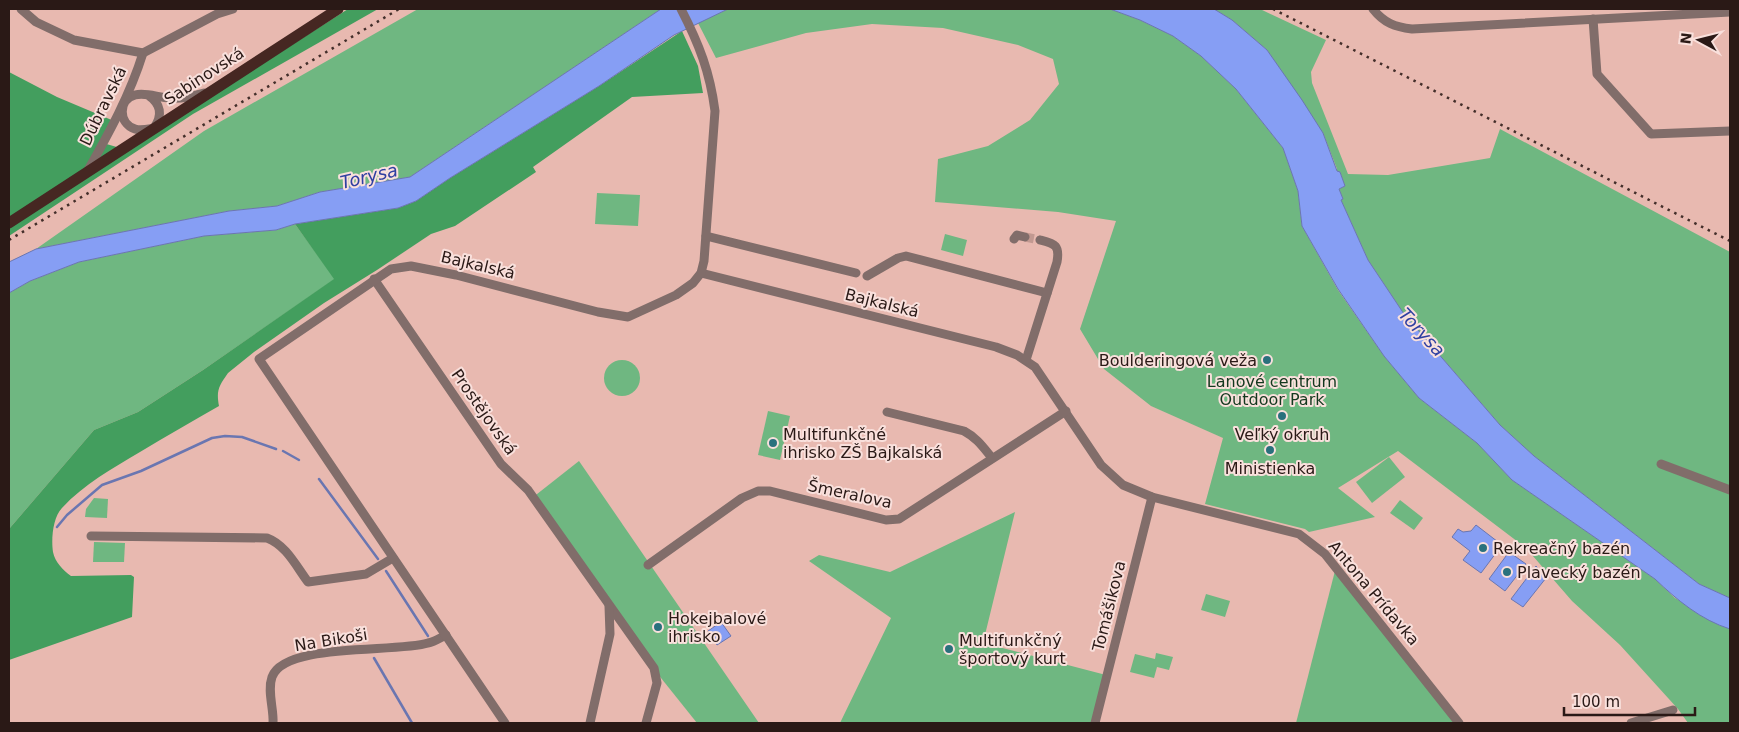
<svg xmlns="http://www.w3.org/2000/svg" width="1739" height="732" font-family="'DejaVu Sans',sans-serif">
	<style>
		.green { fill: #6fb781 }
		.forest { fill: #439e5e }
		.water { fill: #869ef4; stroke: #6a76b1 }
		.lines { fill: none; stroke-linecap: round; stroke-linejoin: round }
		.stream { stroke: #6a76b1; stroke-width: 2.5 }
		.minor-tunnel { stroke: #c29991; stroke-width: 9; stroke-dasharray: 9 4.5; stroke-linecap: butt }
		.minor { stroke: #816d6a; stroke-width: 9 }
		.major { stroke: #462722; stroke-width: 11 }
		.rail { stroke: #432e2a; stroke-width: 2.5; stroke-dasharray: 2.5 5; stroke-linecap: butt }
		.poi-dot { fill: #2a717d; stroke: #f9e0dc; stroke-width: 2 }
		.labels { text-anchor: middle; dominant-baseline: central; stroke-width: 4; stroke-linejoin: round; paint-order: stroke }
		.street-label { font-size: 16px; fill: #2a1916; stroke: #f9e0dc }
		.poi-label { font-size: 16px; fill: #2a1916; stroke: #f9e0dc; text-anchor: start }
		.park-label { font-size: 16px; fill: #13381e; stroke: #f9e0dc }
		.water-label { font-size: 18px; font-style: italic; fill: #2f3fa1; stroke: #f9e0dc }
	</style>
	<rect width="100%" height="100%" fill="#e8b9b0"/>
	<g class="green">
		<path d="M418 9H661L410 177 320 192 277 206 229 211 36 249 204 131Z"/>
		<path d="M728 9H1110L1140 20 1173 36 1201 56 1236 89 1283 148 1298 191 1302 226 1338 290 1384 356 1419 398 1477 443 1512 480 1655 579 1675 598 1730 629V723H1688L1678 709 1620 645 1572 601 1526 548 1398 451 1338 488 1375 517 1309 532 1305 529 1205 504 1223 438 1151 406 1104 369 1080 329 1116 221 1058 212 935 202 938 159 988 146 1030 120 1059 84 1053 59 1018 45 943 28 872 24 806 33 716 58 698 23Z"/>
		<path d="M1214 9H1260L1326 40 1311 72 1312 83 1348 174 1388 175 1490 158 1500 129 1730 252V598L1699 584 1534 456 1500 425 1404 314 1368 260 1341 200 1343 199 1339 189 1345 186 1340 172H1337V169L1323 133 1267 50 1232 20Z"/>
		<path d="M597 193 640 195 638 226 595 224Z"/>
		<path d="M295 224 335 279 203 370 138 412 94 430 9 529V293L30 281 79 262 204 236 276 230Z"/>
		<path d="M945 234 967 240 963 256 941 250Z"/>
		<circle cx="622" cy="378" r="18"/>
		<path d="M768 411 790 416 780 460 758 455Z"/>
		<path d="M1389 457 1405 477 1372 503 1356 482Z"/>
		<path d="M579 461 759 723H697L661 678 532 498Z"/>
		<path d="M94 498 108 499 107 518 85 517 86 509Z"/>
		<path d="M1400 500 1423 518 1414 530 1390 513Z"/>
		<path d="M1015 512 983 643 1106 675 1095 723H840L891 618 809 561 819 555 890 572Z"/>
		<path d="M94 542 125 543 124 562H93Z"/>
		<path d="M1337 563 1460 723H1296Z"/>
		<path d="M1206 594 1230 601 1225 617 1201 610Z"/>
		<path d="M1156 653 1173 657 1169 670 1157 667 1154 678 1130 672 1135 654 1155 659Z"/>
	</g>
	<g class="forest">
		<path d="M348 9H378L193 114 9 236V72L57 97 114 121 103 143 127 150Z"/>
		<path d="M682 31 698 66 703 93 632 97 533 167 536 172 455 226 431 234 377 270 324 303 254 352 228 373C219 386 216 390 219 406 193 421 166 436 140 452 113 468 84 484 62 508 53 517 51 539 53 552 55 562 63 570 71 576L131 575 134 577 132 617 9 660V529L94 430 138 412 203 370 334 279 295 224 398 208 416 201 450 178 599 86Z"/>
	</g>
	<g class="water">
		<path d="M661 9H728L674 35 599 86 450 178 416 201 398 208 295 224 276 230 204 236 79 262 30 281 9 293V262L36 249 229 211 277 206 320 192 410 177Z"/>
		<path d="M1110 9H1214L1232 20 1267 50 1302 100 1323 133 1337 171 1340 172 1345 186 1339 189 1343 199 1341 200 1368 260 1404 314 1500 425 1534 456 1699 584 1730 598V629C1701 620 1677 600 1655 579L1512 480 1477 443 1419 398 1384 356 1338 289 1302 226 1298 191 1283 148 1236 89 1201 56 1173 36 1140 20Z"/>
		<path d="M1476 525 1502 545 1481 573 1463 560 1470 551 1452 537 1458 529 1463 532 1471 531Z"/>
		<path d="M1509 552 1526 564 1505 591 1489 579Z"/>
		<path d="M1536 566 1546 578 1523 607 1511 599Z"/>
		<path d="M721 622 731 636 717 645 708 631Z"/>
	</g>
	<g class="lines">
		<g class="stream">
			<path d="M283 451 299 460"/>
			<path d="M319 479 378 559"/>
			<path d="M57 527 67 515 102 485 141 471 212 438 225 436 242 437 276 449"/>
			<path d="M386 571 428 636"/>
			<path d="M374 658 412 723"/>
		</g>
		<path class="minor-tunnel" d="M1025 237 1040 240"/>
		<g class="minor">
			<path d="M21 9 36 22 74 40 143 53 217 14 233 9"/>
			<path d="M1373 9C1384 23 1395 27 1412 29L1730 12"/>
			<path d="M1593 19 1597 74 1651 134 1730 131"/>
			<path d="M148 95C161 104 163 115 154 128 148 129 141 131 135 129 118 123 118 100 135 95 146 92 159 98 170 98 182 99 193 96 204 93"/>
			<path d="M87 172C109 133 130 95 143 53"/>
			<path d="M706 236 856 273"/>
			<path d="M1014 239 1017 235 1025 237"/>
			<path d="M701 273 996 347 1017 355 1035 367 1101 465 1123 485 1152 497 1299 534 1325 554 1459 723"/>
			<path d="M867 276 898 258 906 256 1047 293"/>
			<path d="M374 279 501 464 528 490 654 668 657 683 646 723"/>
			<path d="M1026 360 1057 262C1060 245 1055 244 1040 240"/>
			<path d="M887 412 964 431C977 438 983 447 992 458"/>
			<path d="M1661 464 1730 490"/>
			<path d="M91 536 267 538C286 545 296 566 308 582L366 574 393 558"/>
			<path d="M648 565 742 498 758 491H770L886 520 899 519 1066 411"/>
			<path d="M273 723C274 709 267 691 272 677 284 642 397 653 428 643 434 642 440 638 446 635"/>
			<path d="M505 723 259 359 391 269 411 266 456 275 598 312 628 317 676 295 693 283 701 273 704 261 715 111C710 72 699 44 681 9"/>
			<path d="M590 723 610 634 609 606"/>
			<path d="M1095 723 1152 497"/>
			<path d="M1631 723 1673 710"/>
		</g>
		<path class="major" d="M9 223 338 9"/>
		<g class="rail">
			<path d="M1273 9 1730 241"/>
			<path d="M9 240 399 9"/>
		</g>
	</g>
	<g class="poi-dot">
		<circle cx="1267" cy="360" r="5"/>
		<circle cx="1282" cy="416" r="5"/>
		<circle cx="773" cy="443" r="5"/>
		<circle cx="1270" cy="450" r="5"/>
		<circle cx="1483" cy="548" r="5"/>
		<circle cx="1507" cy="572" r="5"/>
		<circle cx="658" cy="627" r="5"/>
		<circle cx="949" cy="649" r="5"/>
	</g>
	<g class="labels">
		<g class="street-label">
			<text transform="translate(204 76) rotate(-33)">Sabinovská</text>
			<text transform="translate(103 106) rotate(-64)">Dúbravská</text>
			<text transform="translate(478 265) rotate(13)">Bajkalská</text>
			<text transform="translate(882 303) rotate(14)">Bajkalská</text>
			<text transform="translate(484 412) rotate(55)">Prostějovská</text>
			<text transform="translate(850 494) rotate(12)">Šmeralova</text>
			<text transform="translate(1374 593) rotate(50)">Antona Prídavka</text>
			<text transform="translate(1109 606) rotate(-76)">Tomášikova</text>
			<text transform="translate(331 640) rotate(-9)">Na Bikoši</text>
		</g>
		<g class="poi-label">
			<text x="1257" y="360" text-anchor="end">Boulderingová veža</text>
			<text x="783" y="434">Multifunkčné<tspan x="783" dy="18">ihrisko ZŠ Bajkalská</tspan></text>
			<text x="1282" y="434" text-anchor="middle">Veľký okruh</text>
			<text x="1270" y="468" text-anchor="middle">Ministienka</text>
			<text x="1493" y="548">Rekreačný bazén</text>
			<text x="1517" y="572">Plavecký bazén</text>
			<text x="668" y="618">Hokejbalové<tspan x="668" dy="18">ihrisko</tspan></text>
			<text x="959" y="640">Multifunkčný<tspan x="959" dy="18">športový kurt</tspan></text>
		</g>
		<g class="park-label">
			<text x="1272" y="381">Lanové centrum<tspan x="1272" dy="18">Outdoor Park</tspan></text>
		</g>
		<g class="water-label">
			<text transform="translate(369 176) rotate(-13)">Torysa</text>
			<text transform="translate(1422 332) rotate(47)">Torysa</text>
		</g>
	</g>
	<rect width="1739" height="732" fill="none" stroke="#2a1916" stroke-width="20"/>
	<g transform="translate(1699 40) rotate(277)" stroke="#f9e0dc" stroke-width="4" paint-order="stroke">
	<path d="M0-4L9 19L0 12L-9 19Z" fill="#2a1916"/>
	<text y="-8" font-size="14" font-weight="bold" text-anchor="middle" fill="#2a1916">N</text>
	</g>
	<path d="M1564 707v8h131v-8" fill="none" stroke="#2a1916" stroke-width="2.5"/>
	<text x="1572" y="707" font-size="15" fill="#2a1916" stroke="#f9e0dc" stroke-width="4" paint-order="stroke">100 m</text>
</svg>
